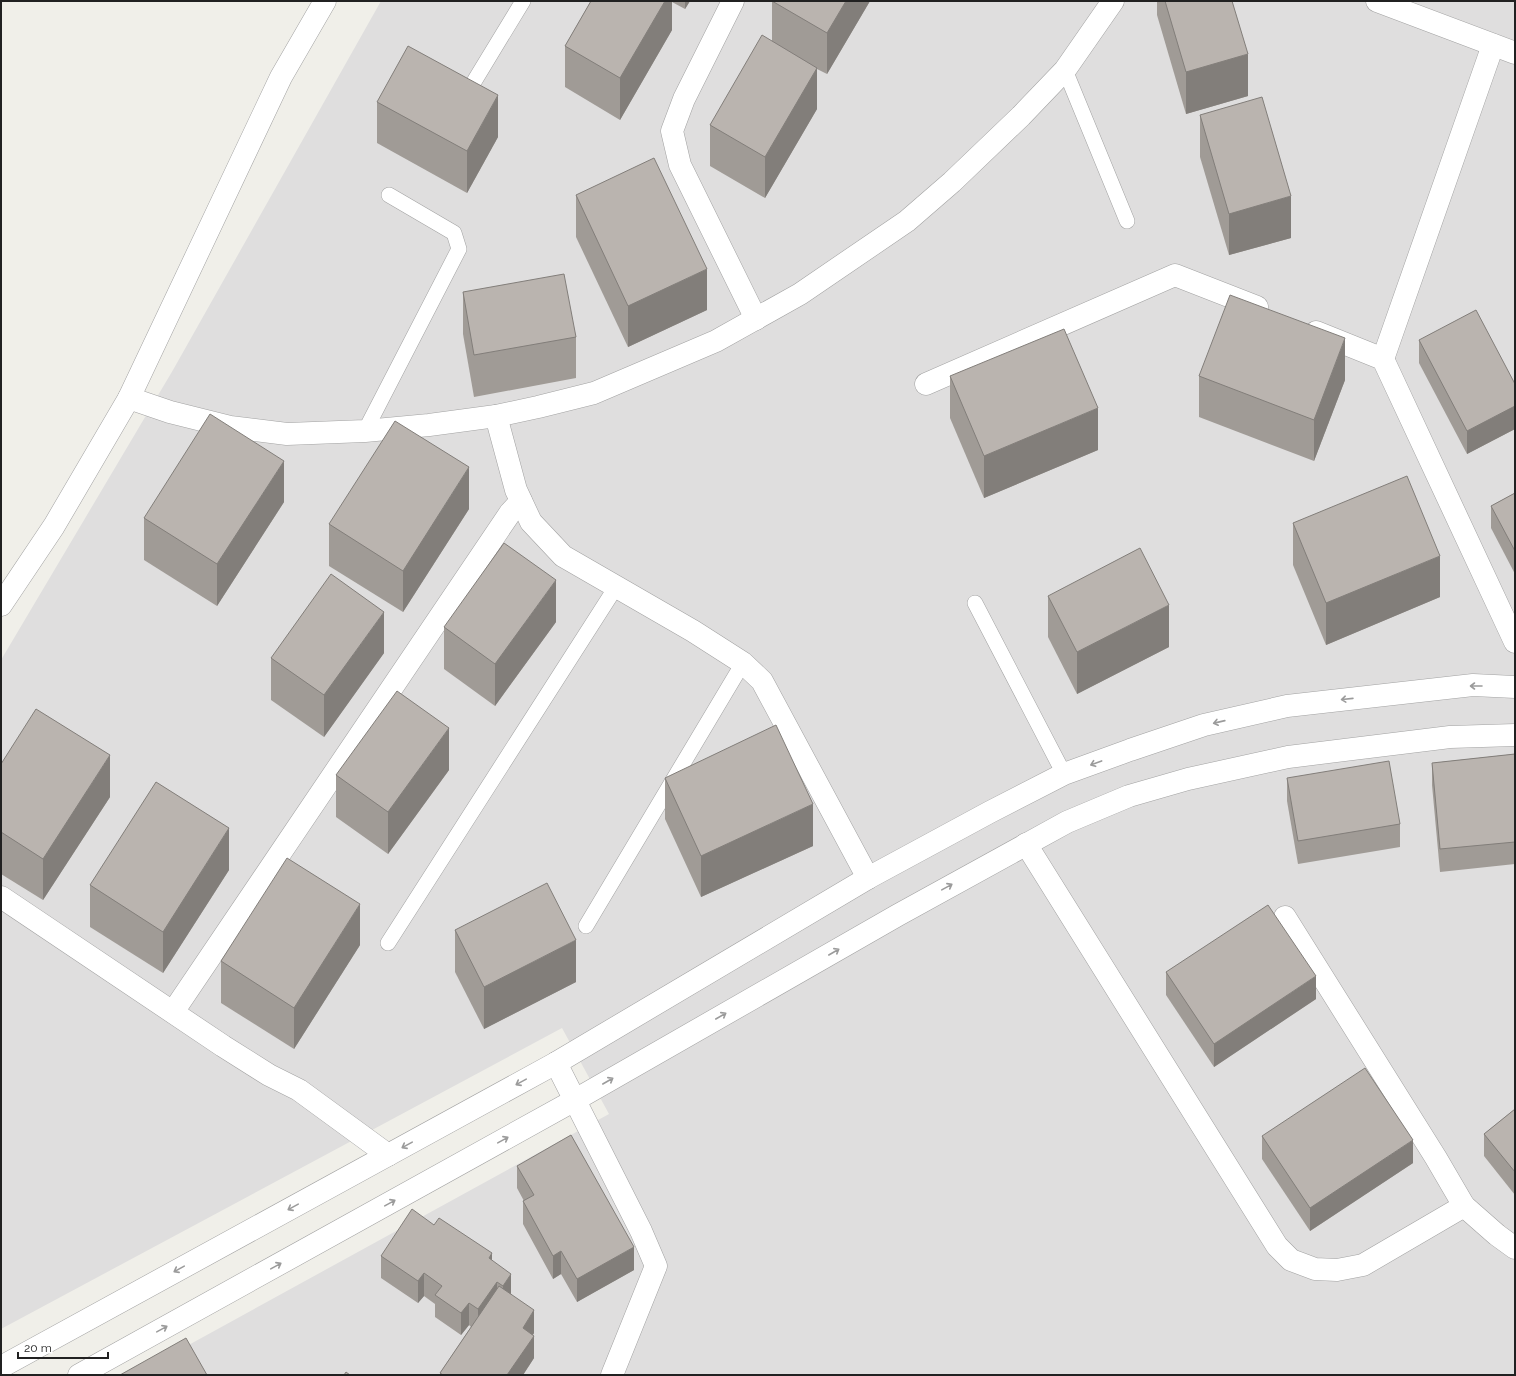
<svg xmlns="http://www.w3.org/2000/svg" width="1516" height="1376" font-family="Raleway,sans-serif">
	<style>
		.residential { fill: #dfdede }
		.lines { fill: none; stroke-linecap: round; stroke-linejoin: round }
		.service-casing { stroke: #a2a2a2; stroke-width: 16 }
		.minor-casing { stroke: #a2a2a2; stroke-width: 23 }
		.tertiary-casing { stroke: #a2a2a2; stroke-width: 23 }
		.service { stroke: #fff; stroke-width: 15 }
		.minor { stroke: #fff; stroke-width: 22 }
		.tertiary { stroke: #fff; stroke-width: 22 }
		.wall { fill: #a09b96 }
		.shaded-wall { fill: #827e7a }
		.building { fill: #bab4af; stroke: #827e7a }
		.oneway { stroke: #9b9b9b }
	</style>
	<rect width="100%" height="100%" fill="#f0efe9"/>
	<path class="residential" d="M381 1H1515V1375H134L609 1114 562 1028 1 1329V660L173 370Z"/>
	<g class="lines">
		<g class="service-casing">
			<g id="service">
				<path d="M1065 70 1127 221"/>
				<path d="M475 80 523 1"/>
				<path d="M365 431 459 249 454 233 389 195"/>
				<path d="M975 603 1064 774"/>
				<path d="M586 926 743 663"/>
				<path d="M388 943 616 587"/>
			</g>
		</g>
		<g class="minor-casing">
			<g id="minor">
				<path d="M733 1 684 99 672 131 680 165 756 319"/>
				<path d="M1377 1 1515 53"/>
				<path d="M1316 332 1383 359 1515 642"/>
				<path d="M1383 359 1493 45"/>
				<path d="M926 384 1175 275 1257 307"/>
				<path d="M129 398 170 412 230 427 287 434 365 431 429 425 496 416 538 407 594 393 716 341 800 294 907 221 952 182 1021 116 1065 70 1113 1"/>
				<path d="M496 416 516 490 531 522 563 556 693 631 743 663 762 681 868 878"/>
				<path d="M1026 844 1277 1246 1291 1260 1315 1269 1337 1270 1363 1265 1464 1206"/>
				<path d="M1 897 223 1046 269 1075 299 1090 388 1155"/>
				<path d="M1285 917 1436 1158 1464 1206 1497 1235 1515 1248"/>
				<path d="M173 1012 510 513 521 501"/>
				<path d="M556 1063 641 1231 656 1266 612 1375"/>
			</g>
		</g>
		<g class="tertiary-casing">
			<g id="tertiary">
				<path d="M1 605 54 526 129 398 281 77 325 1"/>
				<path d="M1 1367 556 1063 868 878 990 812 1064 774 1130 750 1204 725 1287 706 1473 685 1515 687"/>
				<path d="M79 1375 575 1100 898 915 1067 822 1129 796 1188 779 1288 757 1450 737 1515 735"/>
			</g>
		</g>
		<use href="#service" class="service"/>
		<use href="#minor" class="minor"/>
		<use href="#tertiary" class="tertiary"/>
	</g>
	<g class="wall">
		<path d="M591 1H690L685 9 672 2V30L620 120 565 87V46Z"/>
		<path d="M772 1H870L827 74 817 69V109L765 198 710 166V125L772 41Z"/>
		<path d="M1157 1H1232L1248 96 1186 114 1157 15Z"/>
		<path d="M377 102 498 137 467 193 377 143Z"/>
		<path d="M1200 115 1291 238 1229 255 1200 157Z"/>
		<path d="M576 195 707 310 628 347 576 237Z"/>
		<path d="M463 292 576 337V378L474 397 463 334Z"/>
		<path d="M1419 340 1515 384V429L1467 454 1419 363Z"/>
		<path d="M950 376 1098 450 984 498 950 418Z"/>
		<path d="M1199 376 1345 380 1314 461 1199 417Z"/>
		<path d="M1515 493V574L1491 528V506Z"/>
		<path d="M284 502 217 606 144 560V518Z"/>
		<path d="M469 509 403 612 329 566V524Z"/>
		<path d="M1293 523 1440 597 1326 645 1293 565Z"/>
		<path d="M1048 596 1169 647 1077 694 1048 637Z"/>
		<path d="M556 622 495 706 444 669V627Z"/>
		<path d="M384 653 324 737 271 700V658Z"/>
		<path d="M1515 754V864L1440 872 1432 785V763Z"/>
		<path d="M1 764 110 797 43 900 1 874Z"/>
		<path d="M449 770 388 854 336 817V775Z"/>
		<path d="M665 778 813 846 701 897 665 819Z"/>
		<path d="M1287 778 1400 824V847L1298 864 1287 801Z"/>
		<path d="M229 870 163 973 90 927V885Z"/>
		<path d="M455 930 576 982 484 1029 455 972Z"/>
		<path d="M360 945 294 1049 221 1003V961Z"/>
		<path d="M1166 972 1316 999 1214 1067 1166 995Z"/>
		<path d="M1515 1109V1195L1484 1156V1134Z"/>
		<path d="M1262 1136 1413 1163 1310 1231 1262 1159Z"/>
		<path d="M517 1166 634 1270 577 1302 561 1274 553 1279 523 1224V1201H524L517 1188Z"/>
		<path d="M434 1225 492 1261 534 1333 533 1335 534 1358 523 1375H440V1373L471 1327 469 1325 461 1335 435 1317V1304L424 1296 418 1303 381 1278V1256Z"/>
	</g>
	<g class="shaded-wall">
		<path d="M665 1H672V30L620 120V78Z"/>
		<path d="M685 1H690L685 9Z"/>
		<path d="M846 1H870L827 74V33Z"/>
		<path d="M1248 54V96L1186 114V72Z"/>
		<path d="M817 68V109L765 198V157Z"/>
		<path d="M498 95V137L467 193V151Z"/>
		<path d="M1291 196V238L1229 255V214Z"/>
		<path d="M707 269V310L628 347V306Z"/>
		<path d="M1345 338V380L1314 461V420Z"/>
		<path d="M1515 406V429L1467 454V431Z"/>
		<path d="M1098 408V450L984 498V456Z"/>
		<path d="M284 461V502L217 606V564Z"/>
		<path d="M469 467V509L403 612V571Z"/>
		<path d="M1440 556V597L1326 645V603Z"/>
		<path d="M556 580V622L495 706V664Z"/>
		<path d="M1169 605V647L1077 694V652Z"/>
		<path d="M384 612V653L324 737V695Z"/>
		<path d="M449 728V770L388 854V812Z"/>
		<path d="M110 755V797L43 900V859Z"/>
		<path d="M813 804V846L701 897V856Z"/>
		<path d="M229 828V870L163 973V932Z"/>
		<path d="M360 904V945L294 1049V1008Z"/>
		<path d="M576 940V982L484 1029V987Z"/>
		<path d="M1316 976V999L1214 1067V1044Z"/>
		<path d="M1413 1140V1163L1310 1231V1208Z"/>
		<path d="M634 1247V1270L577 1302V1279Z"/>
		<path d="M561 1251V1274L553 1279V1256Z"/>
		<path d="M492 1253V1276L489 1258Z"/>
		<path d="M424 1273V1296L418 1303V1281Z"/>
		<path d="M511 1274V1296L503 1309V1286Z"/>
		<path d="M497 1282V1304L478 1332V1309Z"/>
		<path d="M469 1303V1325L461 1335V1313Z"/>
		<path d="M534 1310V1333L523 1350V1328Z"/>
		<path d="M534 1336V1358L523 1375H507Z"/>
	</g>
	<g class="building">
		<path d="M591 1H665L620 78 565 46Z"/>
		<path d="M772 1H846L827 33Z"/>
		<path d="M1165 1H1232L1248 54 1186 72Z"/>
		<path d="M762 35 817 68 765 157 710 125Z"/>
		<path d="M408 46 498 95 467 151 377 102Z"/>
		<path d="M1262 97 1291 196 1229 214 1200 115Z"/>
		<path d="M654 158 707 269 628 306 576 195Z"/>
		<path d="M564 274 576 337 474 355 463 292Z"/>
		<path d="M1230 295 1345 338 1314 420 1199 376Z"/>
		<path d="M1476 310 1515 384V406L1467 431 1419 340Z"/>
		<path d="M1064 329 1098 408 984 456 950 376Z"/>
		<path d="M210 414 284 461 217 564 144 518Z"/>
		<path d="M395 421 469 467 403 571 329 524Z"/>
		<path d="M1407 476 1440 556 1326 603 1293 523Z"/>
		<path d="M1515 493V551L1491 506Z"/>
		<path d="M504 543 556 580 495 664 444 627Z"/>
		<path d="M1140 548 1169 605 1077 652 1048 596Z"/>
		<path d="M331 574 384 612 324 695 271 658Z"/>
		<path d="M397 691 449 728 388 812 336 775Z"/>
		<path d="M36 709 110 755 43 859 1 832V764Z"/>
		<path d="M776 725 813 804 701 856 665 778Z"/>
		<path d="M1515 754V842L1440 849 1432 763Z"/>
		<path d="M1389 761 1400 824 1298 841 1287 778Z"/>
		<path d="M156 782 229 828 163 932 90 885Z"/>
		<path d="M287 858 360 904 294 1008 221 961Z"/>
		<path d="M547 883 576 940 484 987 455 930Z"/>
		<path d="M1268 905 1316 976 1214 1044 1166 972Z"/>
		<path d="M1365 1068 1413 1140 1310 1208 1262 1136Z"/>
		<path d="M1515 1109V1172L1484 1134Z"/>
		<path d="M571 1135 634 1247 577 1279 561 1251 553 1256 523 1201 534 1195 517 1166Z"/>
		<path d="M412 1209 434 1225 439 1218 492 1253 489 1258 511 1274 503 1286 497 1282 478 1309 469 1303 461 1313 435 1295 442 1286 424 1273 418 1281 381 1256Z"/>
		<path d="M499 1286 534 1310 523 1328 534 1336 507 1375H443L440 1373Z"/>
		<path d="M186 1338 207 1375H120Z"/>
		<path d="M346 1372 350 1375H344Z"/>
	</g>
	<defs><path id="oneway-shaft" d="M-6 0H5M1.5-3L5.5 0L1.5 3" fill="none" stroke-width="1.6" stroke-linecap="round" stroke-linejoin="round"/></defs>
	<g class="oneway">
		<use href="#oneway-shaft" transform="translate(1476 686) rotate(-180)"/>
		<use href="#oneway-shaft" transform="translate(1347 699) rotate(174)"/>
		<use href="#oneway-shaft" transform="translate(1219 722) rotate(167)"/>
		<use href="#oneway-shaft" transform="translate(1096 763) rotate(160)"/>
		<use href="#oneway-shaft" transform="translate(947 887) rotate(-29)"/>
		<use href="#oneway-shaft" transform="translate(834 952) rotate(-30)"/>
		<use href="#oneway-shaft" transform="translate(721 1016) rotate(-30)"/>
		<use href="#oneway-shaft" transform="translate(608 1081) rotate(-30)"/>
		<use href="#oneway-shaft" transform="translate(521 1082) rotate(151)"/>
		<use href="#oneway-shaft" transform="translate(503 1140) rotate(-29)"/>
		<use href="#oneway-shaft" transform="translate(407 1145) rotate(151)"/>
		<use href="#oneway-shaft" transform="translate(390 1203) rotate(-29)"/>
		<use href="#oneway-shaft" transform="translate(293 1207) rotate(151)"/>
		<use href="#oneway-shaft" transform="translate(276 1266) rotate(-29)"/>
		<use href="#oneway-shaft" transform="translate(179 1269) rotate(151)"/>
		<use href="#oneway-shaft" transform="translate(162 1329) rotate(-29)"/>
	</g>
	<rect width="1516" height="1376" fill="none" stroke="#212121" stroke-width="4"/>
	<path d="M18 1352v6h90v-6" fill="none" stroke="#212121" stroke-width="2"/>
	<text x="24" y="1352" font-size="12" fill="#212121" stroke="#ffffff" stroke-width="3" paint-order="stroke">20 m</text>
</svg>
